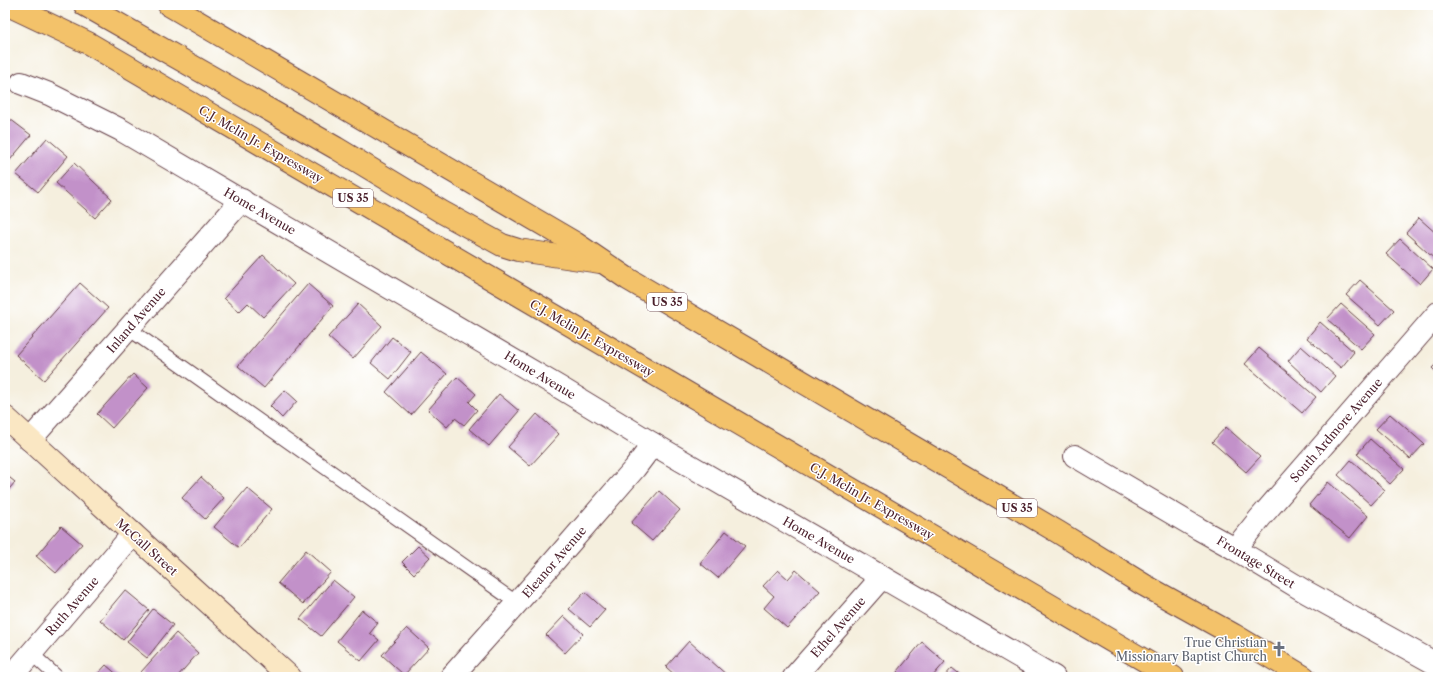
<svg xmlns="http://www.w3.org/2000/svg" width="1443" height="682" font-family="'Libre Caslon Text',serif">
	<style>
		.building { fill: #c291c9 }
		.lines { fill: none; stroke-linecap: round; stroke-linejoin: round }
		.lane-casing { stroke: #643e46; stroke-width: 15 }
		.street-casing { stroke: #643e46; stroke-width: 24 }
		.secondary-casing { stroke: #643e46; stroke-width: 24 }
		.highway-casing { stroke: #643e46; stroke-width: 24 }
		.lane { stroke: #fff; stroke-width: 13 }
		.street { stroke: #fff; stroke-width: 22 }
		.secondary { stroke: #fae7c3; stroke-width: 22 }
		.highway { stroke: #f3c26a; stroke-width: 22 }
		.labels { text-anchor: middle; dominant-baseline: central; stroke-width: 3; stroke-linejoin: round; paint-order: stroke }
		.shield { fill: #fff; stroke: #80626b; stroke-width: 1 }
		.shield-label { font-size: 11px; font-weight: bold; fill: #4a1f2b }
		.street-label { font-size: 12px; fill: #4a1f2b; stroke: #fff }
		.worship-label { font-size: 12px; fill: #5b616d; stroke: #fff; text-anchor: end }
	</style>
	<rect width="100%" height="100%" fill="#fff"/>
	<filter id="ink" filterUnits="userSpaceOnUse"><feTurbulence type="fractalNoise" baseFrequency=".025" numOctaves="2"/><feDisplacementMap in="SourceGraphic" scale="8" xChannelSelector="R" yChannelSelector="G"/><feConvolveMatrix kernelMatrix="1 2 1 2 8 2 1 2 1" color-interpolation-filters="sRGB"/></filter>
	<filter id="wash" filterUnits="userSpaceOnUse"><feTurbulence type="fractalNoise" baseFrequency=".012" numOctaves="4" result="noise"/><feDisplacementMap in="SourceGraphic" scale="16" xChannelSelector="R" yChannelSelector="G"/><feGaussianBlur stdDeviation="0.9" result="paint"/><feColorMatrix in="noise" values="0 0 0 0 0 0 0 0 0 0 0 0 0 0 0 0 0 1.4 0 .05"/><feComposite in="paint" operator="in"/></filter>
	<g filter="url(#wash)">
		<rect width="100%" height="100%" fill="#f5efde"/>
		<g id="blocks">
			<g class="building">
				<path d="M10 119 31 135 5 166V125Z"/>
				<path d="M47 138 68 156 38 192 16 174Z"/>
				<path d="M74 163 112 199 95 218 56 183Z"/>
				<path d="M1419 218 1438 235V262L1406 233Z"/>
				<path d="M1400 239 1433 269 1420 284 1386 254Z"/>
				<path d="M263 255 294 284 263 317 248 303 239 312 224 298Z"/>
				<path d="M1360 280 1394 310 1380 325 1346 295Z"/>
				<path d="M80 283 108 308 44 380 16 355Z"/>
				<path d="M308 284 333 306 264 388 238 366Z"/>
				<path d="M358 304 382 326 353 359 328 337Z"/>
				<path d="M1341 304 1375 334 1361 349 1327 319Z"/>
				<path d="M1320 322 1354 352 1341 368 1307 338Z"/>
				<path d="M392 337 411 352 390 379 371 363Z"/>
				<path d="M1301 346 1335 376 1321 392 1288 361Z"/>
				<path d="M1259 348 1316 397 1302 413 1245 364Z"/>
				<path d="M421 352 447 374 411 415 386 392Z"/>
				<path d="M1438 362V374L1432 368Z"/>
				<path d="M133 374 148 388 112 428 97 414Z"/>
				<path d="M457 377 476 394 469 402 477 410 464 425 455 418 447 427 428 410Z"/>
				<path d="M285 390 297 401 282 418 270 406Z"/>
				<path d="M499 394 519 411 489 446 469 429Z"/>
				<path d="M537 414 559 434 530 466 508 447Z"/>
				<path d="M1390 414 1424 444 1410 459 1376 429Z"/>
				<path d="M1226 427 1260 457 1246 472 1212 442Z"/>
				<path d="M1370 439 1404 469 1390 484 1357 454Z"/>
				<path d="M1351 460 1385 490 1371 505 1338 475Z"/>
				<path d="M5 474 15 482 5 494Z"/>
				<path d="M201 477 224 498 205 519 182 498Z"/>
				<path d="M1328 482 1368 516 1350 538 1309 505Z"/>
				<path d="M247 488 272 509 239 548 214 527Z"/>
				<path d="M659 491 680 510 652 541 631 523Z"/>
				<path d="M61 526 82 544 56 573 36 556Z"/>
				<path d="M726 531 745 546 718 578 700 563Z"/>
				<path d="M418 546 430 557 414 574 402 562Z"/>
				<path d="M306 550 331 572 303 604 278 583Z"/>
				<path d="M778 570 788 579 796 570 820 591 787 628 764 608 774 596 763 586Z"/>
				<path d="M333 580 354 597 321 636 300 619Z"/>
				<path d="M125 590 149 610 123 640 100 620Z"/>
				<path d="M585 592 605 610 590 627 569 609Z"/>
				<path d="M153 609 173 625 147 658 127 642Z"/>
				<path d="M362 610 378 623 370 633 379 640 361 661 337 641Z"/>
				<path d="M564 616 583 634 565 653 546 635Z"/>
				<path d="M407 628 429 648 404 675 382 655Z"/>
				<path d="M176 633 198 653 177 677H147L141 672Z"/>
				<path d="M689 641 729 677H677L666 667Z"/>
				<path d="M922 642 945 662 932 677H893Z"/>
				<path d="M106 665 120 677H95Z"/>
				<path d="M952 668 963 677H944Z"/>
			</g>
		</g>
	</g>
	<g filter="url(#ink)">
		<use href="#blocks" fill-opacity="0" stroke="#643e46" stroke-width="1"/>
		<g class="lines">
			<g class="lane-casing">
				<g id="lane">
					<path d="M129 329 517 603"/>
					<path d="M31 653 57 677"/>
				</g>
			</g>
			<g class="street-casing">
				<g id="street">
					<path d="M21 83 49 94 121 130 559 387 653 444 1054 677"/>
					<path d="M30 440 242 200"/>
					<path d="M1075 456 1199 529 1235 549 1306 592 1438 665"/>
					<path d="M1235 549 1260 518 1438 313"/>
					<path d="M11 677 133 534"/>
					<path d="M451 677 550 566 635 468 653 444"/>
					<path d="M794 677 882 577"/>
				</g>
			</g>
			<g class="secondary-casing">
				<path id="secondary" d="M5 417 290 677"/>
			</g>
			<g class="highway-casing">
				<g id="highway">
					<path d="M8 5 88 43 1173 677"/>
					<path d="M85 5 336 148 442 212 502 245 518 250 600 262"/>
					<path d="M169 5 575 243 628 279 1058 532 1144 585 1234 635 1304 677"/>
				</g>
			</g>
			<use href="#lane" class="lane"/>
			<use href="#street" class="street"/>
			<use href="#secondary" class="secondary"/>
			<use href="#highway" class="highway"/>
		</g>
	</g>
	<defs>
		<g id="church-bare" transform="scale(1.2)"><path d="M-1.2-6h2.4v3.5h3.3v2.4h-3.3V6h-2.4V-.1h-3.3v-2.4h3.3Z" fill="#6b7280" stroke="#fff" stroke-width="2.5" paint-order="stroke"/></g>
	</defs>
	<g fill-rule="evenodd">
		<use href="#church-bare" x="1279" y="649"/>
	</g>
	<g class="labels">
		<g class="shield">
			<rect x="333" y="189" width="40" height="18" rx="3"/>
			<rect x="647" y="293" width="40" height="18" rx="3"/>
			<rect x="997" y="499" width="40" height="18" rx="3"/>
		</g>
		<g class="shield-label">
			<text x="353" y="198">US 35</text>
			<text x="667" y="302">US 35</text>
			<text x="1017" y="508">US 35</text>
		</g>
		<g class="street-label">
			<text transform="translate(261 144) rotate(30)">C.J. Mclin Jr. Expressway</text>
			<text transform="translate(260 211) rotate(30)">Home Avenue</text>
			<text transform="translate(136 320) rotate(-49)">Inland Avenue</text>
			<text transform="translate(592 338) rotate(30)">C.J. Mclin Jr. Expressway</text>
			<text transform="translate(540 375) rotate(31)">Home Avenue</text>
			<text transform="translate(1336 430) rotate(-49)">South Ardmore Avenue</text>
			<text transform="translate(872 501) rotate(30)">C.J. Mclin Jr. Expressway</text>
			<text transform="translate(819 540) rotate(30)">Home Avenue</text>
			<text transform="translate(147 547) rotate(42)">McCall Street</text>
			<text transform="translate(554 562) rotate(-49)">Eleanor Avenue</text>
			<text transform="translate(1256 562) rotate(31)">Frontage Street</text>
			<text transform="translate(72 606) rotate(-49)">Ruth Avenue</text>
			<text transform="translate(838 627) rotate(-49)">Ethel Avenue</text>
		</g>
		<g class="worship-label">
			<text x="1267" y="642">True Christian<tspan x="1267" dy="14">Missionary Baptist Church</tspan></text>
		</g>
	</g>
	<rect width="1443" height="682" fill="none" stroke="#fff" stroke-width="20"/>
</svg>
